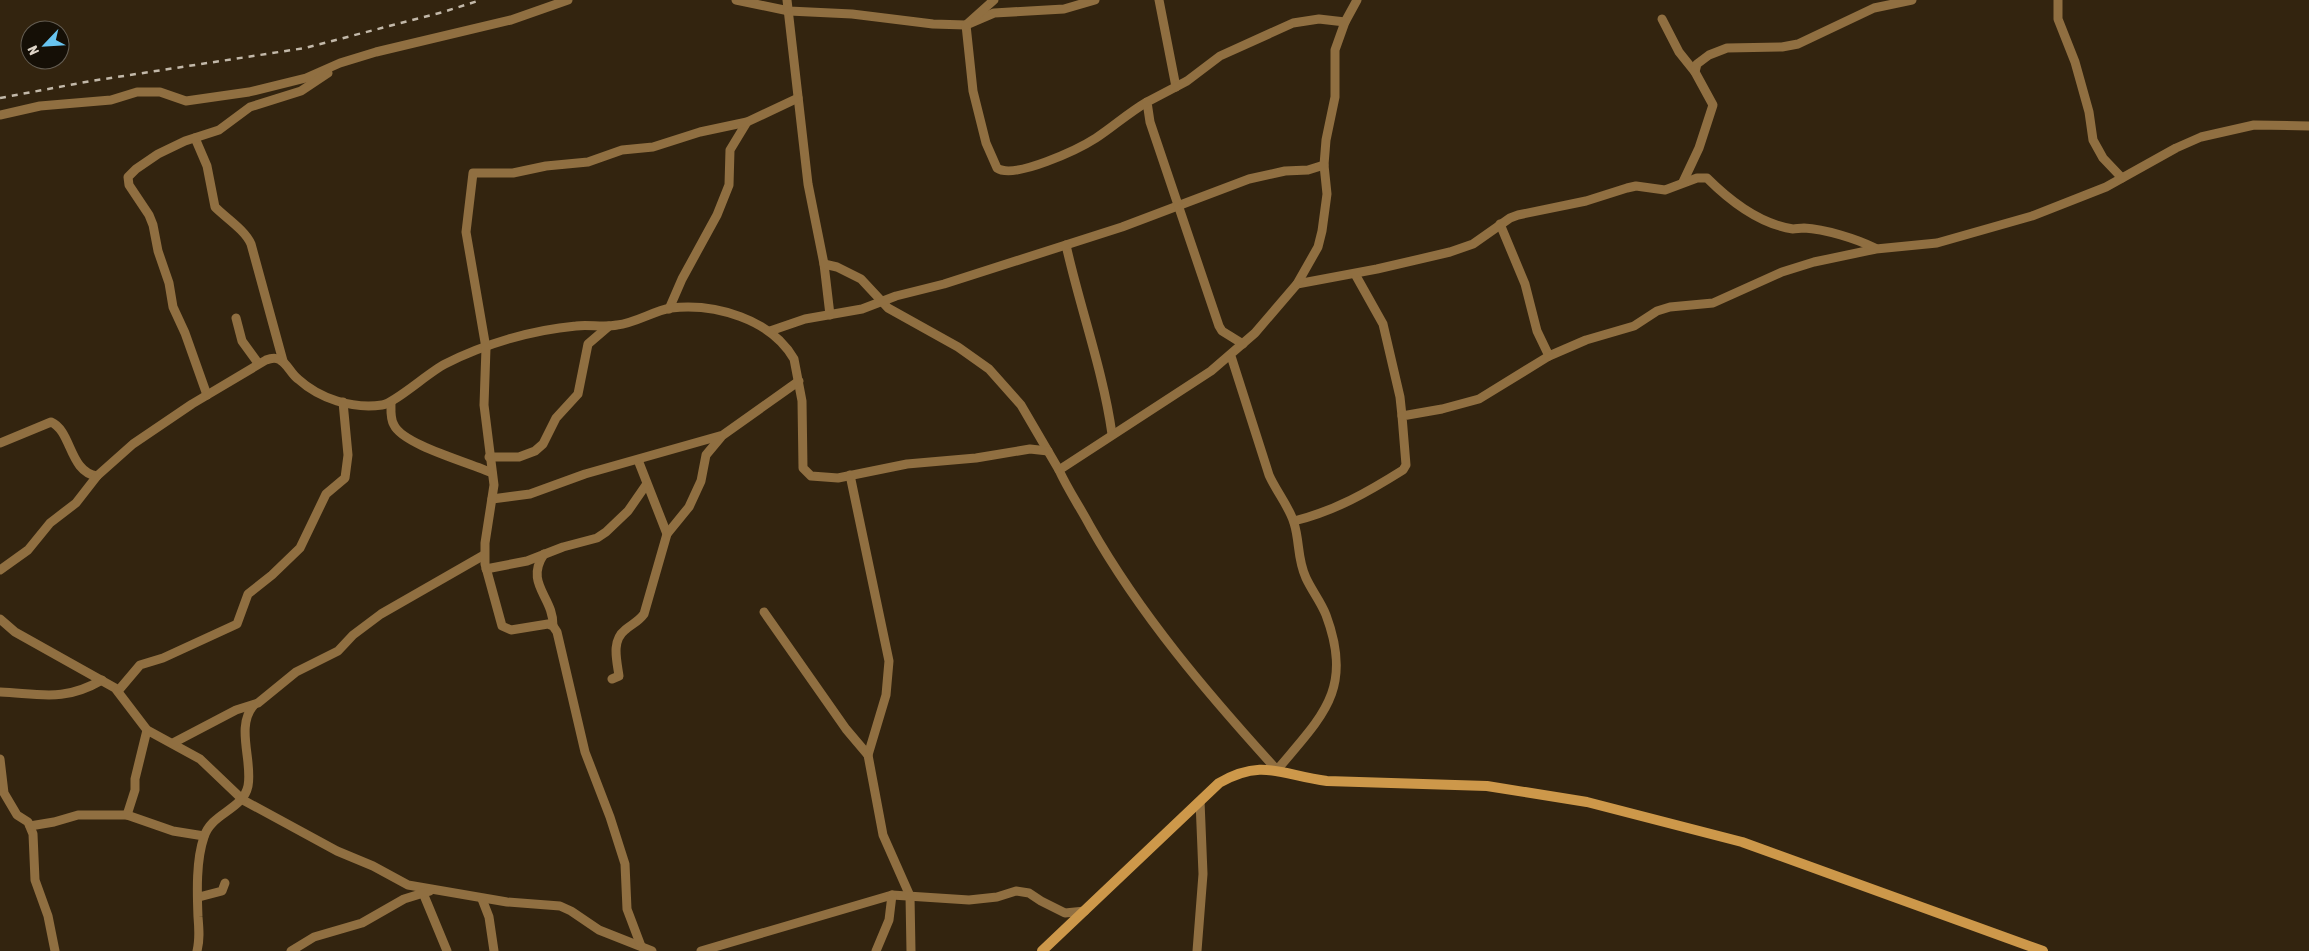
<svg xmlns="http://www.w3.org/2000/svg" width="2309" height="951" font-family="'Asap Condensed',sans-serif">
	<style>
		.lines { fill: none; stroke-linecap: round; stroke-linejoin: round }
		.street { stroke: #906f41; stroke-width: 9 }
		.secondary { stroke: #cd984a; stroke-width: 10 }
		.rail { stroke: #c2b8a9; stroke-width: 2.5; stroke-dasharray: 6 6; stroke-linecap: butt }
	</style>
	<rect width="100%" height="100%" fill="#33240f"/>
	<g class="lines">
		<g class="street">
			<path d="M736 0 789 11 852 14 933 24 966 25 994 13 1064 9 1095 0"/>
			<path d="M787 0 808 184 824 264 830 315"/>
			<path d="M994 0 966 25 973 91 986 143 997 168C1014 180 1079 149 1096 138 1113 127 1128 113 1147 102"/>
			<path d="M1159 0 1176 87"/>
			<path d="M2058 0V19L2075 62 2089 112 2093 140 2103 158 2122 178"/>
			<path d="M1662 19 1679 52 1695 72 1713 105 1699 148 1683 182"/>
			<path d="M1695 72 1697 64 1709 55 1727 48 1782 47 1798 44 1874 8 1912 0"/>
			<path d="M0 115 40 106 111 100 137 92H160L186 101 249 92 306 78 340 63 376 52 511 20 568 0"/>
			<path d="M195 138 207 166 215 207C226 218 245 230 251 244L283 361"/>
			<path d="M1500 224 1525 284 1537 331 1549 356 1586 340 1634 326 1657 311 1670 307 1713 303 1782 272 1814 262 1876 249 1937 243 2032 216 2106 187 2176 148 2201 137 2254 125 2309 126"/>
			<path d="M1066 245C1080 308 1103 370 1112 434"/>
			<path d="M824 264 837 267 861 279 888 308 958 347 989 369 1021 405 1059 470"/>
			<path d="M1355 274 1383 324 1400 397 1402 416"/>
			<path d="M1297 284 1377 269 1450 252 1473 244 1510 218 1518 215 1586 201 1627 188 1636 186 1665 190 1697 178H1707C1730 201 1759 224 1793 229 1796 229 1800 228 1804 228 1825 229 1857 239 1875 248"/>
			<path d="M669 309 682 279 717 215 729 185 730 150 747 122"/>
			<path d="M236 318 242 341 258 363"/>
			<path d="M770 331 805 319 862 309 896 296 944 284 1122 227 1249 179 1285 171 1308 170 1324 165"/>
			<path d="M1243 344 1222 331 1219 326 1150 122 1147 102 1187 81 1220 56 1293 23 1319 19 1345 22"/>
			<path d="M1231 356 1269 475C1276 491 1290 508 1294 523 1300 542 1297 559 1306 578 1312 591 1321 602 1326 615 1354 690 1322 716 1277 770 1208 694 1141 616 1090 526 1080 507 1068 490 1059 470L1211 371 1255 333 1297 284 1318 247 1322 231 1327 194 1324 165 1326 140 1335 97V50L1345 22 1357 0"/>
			<path d="M207 395 185 333 173 307 169 283 158 251 153 225 149 215 129 185 128 177 136 169 158 154 185 141 219 130 250 107 301 91 328 73"/>
			<path d="M391 402C391 409 390 419 394 425 403 445 471 463 492 473"/>
			<path d="M0 443 51 422C72 431 69 472 97 476"/>
			<path d="M489 457H519L535 451 543 444 556 418 578 394 588 344 609 326"/>
			<path d="M638 460 667 534"/>
			<path d="M850 475 889 661 886 695 868 755"/>
			<path d="M492 499 530 494 585 474 723 435 799 381"/>
			<path d="M1294 521C1335 511 1368 492 1403 470L1406 465 1402 416 1442 409 1479 399 1549 356"/>
			<path d="M544 554C524 584 554 597 553 626"/>
			<path d="M486 569 527 561 563 547 597 538 606 532 628 511 646 485"/>
			<path d="M0 570 28 550 50 523 76 503 97 476 133 444 192 404 266 360C271 358 276 357 280 360 287 363 291 374 298 379 320 399 352 409 382 405 395 403 429 372 445 364 484 344 532 330 576 326 589 324 603 328 617 325 636 323 653 311 671 308 715 303 771 319 794 359L802 401 803 468 811 476 838 478 907 464 976 458 1030 449 1048 451"/>
			<path d="M764 612 846 729 868 755 883 835 910 896 911 951"/>
			<path d="M0 619 15 632 115 688 147 730 200 759 243 800 337 851 373 866 408 885 507 902 560 906 571 911 599 930 652 951"/>
			<path d="M612 679 619 676C617 661 611 641 625 630 632 624 638 622 644 614L667 534 689 507 701 481 706 455 721 437"/>
			<path d="M118 691 140 665 163 658 237 624 248 594 272 575 300 548 326 494 345 478 348 455 343 402"/>
			<path d="M0 692C41 694 64 702 102 680"/>
			<path d="M173 743 236 710 258 703 296 672 338 651 353 635 381 614 484 555"/>
			<path d="M0 759 4 793 17 815 28 822 33 834 35 880 48 916 55 951"/>
			<path d="M127 815 135 790V779L147 730"/>
			<path d="M30 826 54 822 78 815H127L173 831 204 836"/>
			<path d="M423 893 447 951"/>
			<path d="M199 897 222 891 225 883"/>
			<path d="M482 899 489 917 494 951"/>
			<path d="M641 946 627 909 625 864 610 817 585 752 557 632 553 626 548 624 511 630 502 626 485 564V543L494 485 484 405 486 348 466 232 473 173H513L546 166 588 162 622 150 653 147 700 132 747 122 798 98"/>
			<path d="M197 951C200 939 199 929 198 917 197 892 196 860 204 837 211 813 243 810 248 786 253 761 235 726 254 705"/>
			<path d="M291 951 314 937 362 923 404 899 430 891"/>
			<path d="M701 951 892 895 969 900 997 897 1016 891 1029 893 1041 901 1065 913 1085 911"/>
			<path d="M876 951 889 920 892 895"/>
			<path d="M1197 951 1203 874 1200 801"/>
		</g>
		<path class="secondary" d="M1042 951 1219 783C1263 758 1281 775 1327 781L1487 786 1587 802 1742 842 2043 951"/>
		<path class="rail" d="M0 98 91 81 305 48 443 12 481 0"/>
	</g>
	<g transform="translate(45 45) rotate(245)"><circle r="24" fill="#150f06" stroke="#655e53"/>
	<path d="M0-4L9 19L0 12L-9 19Z" fill="#68c4f0"/>
	<text y="-8" font-size="14" font-weight="bold" text-anchor="middle" fill="#ded4c7">N</text>
	</g>
</svg>
